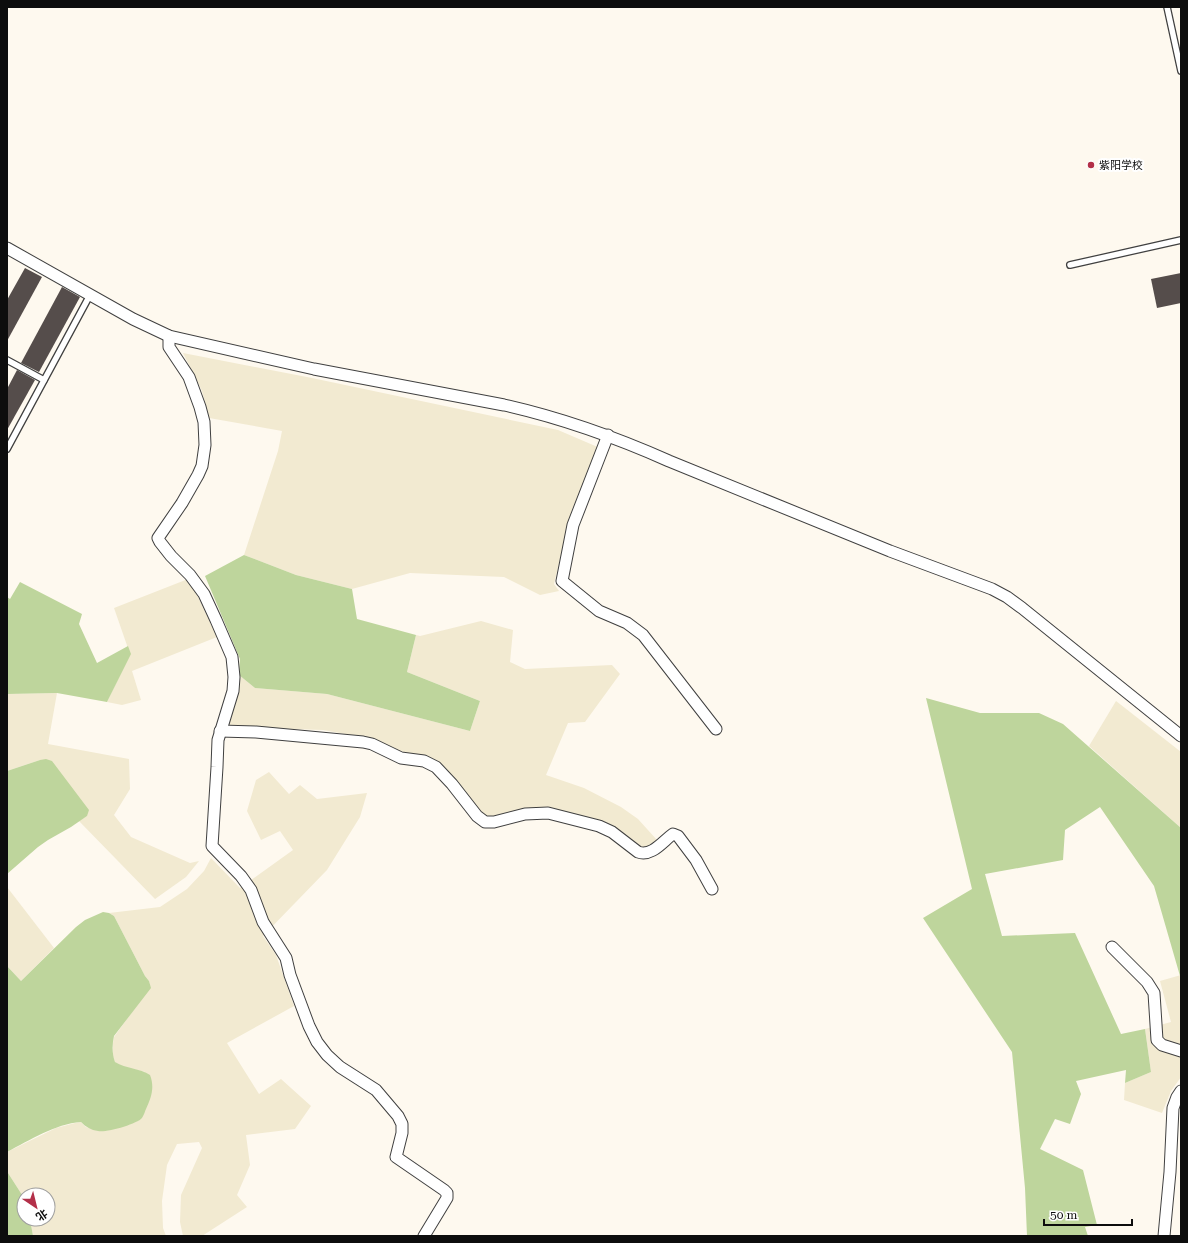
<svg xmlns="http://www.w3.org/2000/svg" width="1188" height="1243" font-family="'Roboto Serif','Noto Sans SC',serif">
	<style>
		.farmland { fill: #f2ead1 }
		.forest { fill: #bed59c }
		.building { fill: #554d4b }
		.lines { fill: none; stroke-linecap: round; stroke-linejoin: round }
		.lane-casing { stroke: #404040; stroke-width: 8 }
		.street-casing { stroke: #404040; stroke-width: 13 }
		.lane { stroke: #fff; stroke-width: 5.5 }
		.street { stroke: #fff; stroke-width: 11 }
		.poi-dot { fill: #b33049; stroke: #fff; stroke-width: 1.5 }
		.labels { text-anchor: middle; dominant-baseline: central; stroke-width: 4; stroke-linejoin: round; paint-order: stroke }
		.poi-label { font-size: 11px; fill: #0d0d0d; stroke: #fff; text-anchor: start }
	</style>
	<rect width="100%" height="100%" fill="#fef9ef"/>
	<g class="farmland">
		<path d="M183 353 312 378 558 430 600 448 572 509 554 584 559 591 540 595 504 577 410 573 352 589 296 575 244 555 278 451 282 431 209 418 202 391Z"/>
		<path d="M188 579 196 593 217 637 132 671 141 700 122 705 107 702 130 654 114 608Z"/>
		<path d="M481 621 513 630 510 662 525 669 612 665 620 674 585 722 568 723 546 775 584 788 621 807 638 819 657 840 645 848H639L624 834 615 829 581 816 490 819 484 817 472 800 458 784 425 759 389 747 373 739 323 730 227 727 239 675 255 688 327 694 470 731 480 701 407 672 416 635 420 636Z"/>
		<path d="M57 693 48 744 129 759 130 789 114 815 131 837 190 863 199 861 186 877 155 899 79 821 87 816 40 760 7 771V694Z"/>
		<path d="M1116 701 1181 752V828L1089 746Z"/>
		<path d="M269 772 289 794 300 785 317 799 367 793 360 817 327 870 263 936 276 955 294 1006 227 1043 259 1094 281 1079 311 1106 295 1129 246 1135 250 1165 237 1195 247 1207 202 1236H183L180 1222 181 1195 202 1148 199 1142 177 1144 167 1165 162 1201 163 1228 166 1236H33L30 1219H48V1195H24V1198L8 1173 7 1152 56 1128 75 1123 81 1122 86 1127 99 1131H105L130 1124 142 1118 145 1072 120 1066 115 1062 113 1056V1043L114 1037 150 987 149 981 145 976 114 916 109 913 160 907 187 889 204 871 211 858 240 888 293 850 280 831 261 840 247 811 256 780Z"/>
		<path d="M7 887 54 948 21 981 7 966Z"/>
		<path d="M1181 975V1077L1171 1091 1162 1113 1124 1100 1125 1083 1151 1072 1145 1029 1171 1022 1160 981Z"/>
	</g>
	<g class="forest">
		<path d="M244 555 296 575 352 589 357 619 416 635 407 672 480 701 470 731 327 694 255 688 239 675 240 659 205 576Z"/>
		<path d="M20 582 82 614 79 624 97 663 128 646 131 654 107 702 57 693 7 694V597L10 599Z"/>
		<path d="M926 698 980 713H1039L1063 724 1181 828V975L1180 976 1154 886 1100 807 1065 830 1063 860 985 874 1002 936 1075 933 1121 1034 1145 1029 1151 1072 1125 1083 1126 1070 1076 1081 1081 1094 1070 1124 1055 1119 1040 1149 1083 1170 1097 1225 1085 1227 1088 1236H1027L1025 1188 1012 1052 923 918 972 889Z"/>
		<path d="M46 759 52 761 89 810 87 816 71 827 48 840 38 847 7 874V771L40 760Z"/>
		<path d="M103 912 109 913 114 916 145 976 149 981 151 988 114 1036C112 1045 112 1054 115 1062 126 1069 140 1068 150 1075 155 1088 151 1098 146 1109 145 1111 144 1115 142 1118 137 1124 106 1133 98 1131 91 1130 86 1127 81 1122 55 1124 30 1140 7 1152V966L21 981 76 927 85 920Z"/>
		<path d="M7 1169 8 1173 24 1198V1219H30L33 1236H7Z"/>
	</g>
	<g class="building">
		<path d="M25 268 42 277 7 341V300Z"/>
		<path d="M1181 273V303L1157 308 1151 279Z"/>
		<path d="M62 287 80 297 39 372 21 363Z"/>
		<path d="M17 370 35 380 7 430V389Z"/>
	</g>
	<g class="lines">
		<g class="lane-casing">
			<g id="lane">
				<path d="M1167 7 1181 71"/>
				<path d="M1070 265 1181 240"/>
				<path d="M7 360 44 380"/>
				<path d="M7 449 90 295"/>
			</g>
		</g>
		<g class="street-casing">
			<g id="street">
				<path d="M7 248 133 319 169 336 314 369 504 405C562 418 615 437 669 461L890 551 992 589 1007 597 1022 608 1181 736"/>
				<path d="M169 336V347L189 377 200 407 204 422 205 445 202 466 198 475 182 503 158 538 160 542 171 556 190 575 204 594 216 620 232 657 234 677 233 691 218 740 217 767 212 846 241 876 251 890 263 922 286 958 290 975 309 1026 317 1042 327 1055 340 1067 376 1090 398 1116 402 1124V1133L396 1157 444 1190 447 1193V1198L424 1236"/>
				<path d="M608 435 573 525 562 581 599 611 627 623 643 635 716 729"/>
				<path d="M220 731 256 732 363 742 372 744 401 758 424 761 436 767 452 784 477 816 485 822H494L525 814 548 813 599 826 612 832 638 852C652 857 663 841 673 834L678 836 696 860 712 889"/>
				<path d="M1112 947 1147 982 1154 993 1157 1040 1162 1045 1181 1051"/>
				<path d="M1164 1236 1170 1172 1173 1108 1177 1097 1181 1091"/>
			</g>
		</g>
		<use href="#lane" class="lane"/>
		<use href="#street" class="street"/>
	</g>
	<circle class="poi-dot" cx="1091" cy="165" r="4"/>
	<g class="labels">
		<g class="poi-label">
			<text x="1099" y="165">紫阳学校</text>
		</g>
	</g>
	<rect width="1188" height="1243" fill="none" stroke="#0d0d0d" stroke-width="16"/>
	<g transform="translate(36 1207) rotate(145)"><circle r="19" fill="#ffffff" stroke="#9e9e9e"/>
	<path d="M0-3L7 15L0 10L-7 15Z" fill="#b33049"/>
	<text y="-6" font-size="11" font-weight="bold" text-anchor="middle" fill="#0d0d0d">北</text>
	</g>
	<path d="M1044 1219v6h88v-6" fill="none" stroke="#0d0d0d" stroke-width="2"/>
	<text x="1050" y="1219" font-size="12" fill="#0d0d0d" stroke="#ffffff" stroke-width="3" paint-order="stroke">50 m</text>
</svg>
